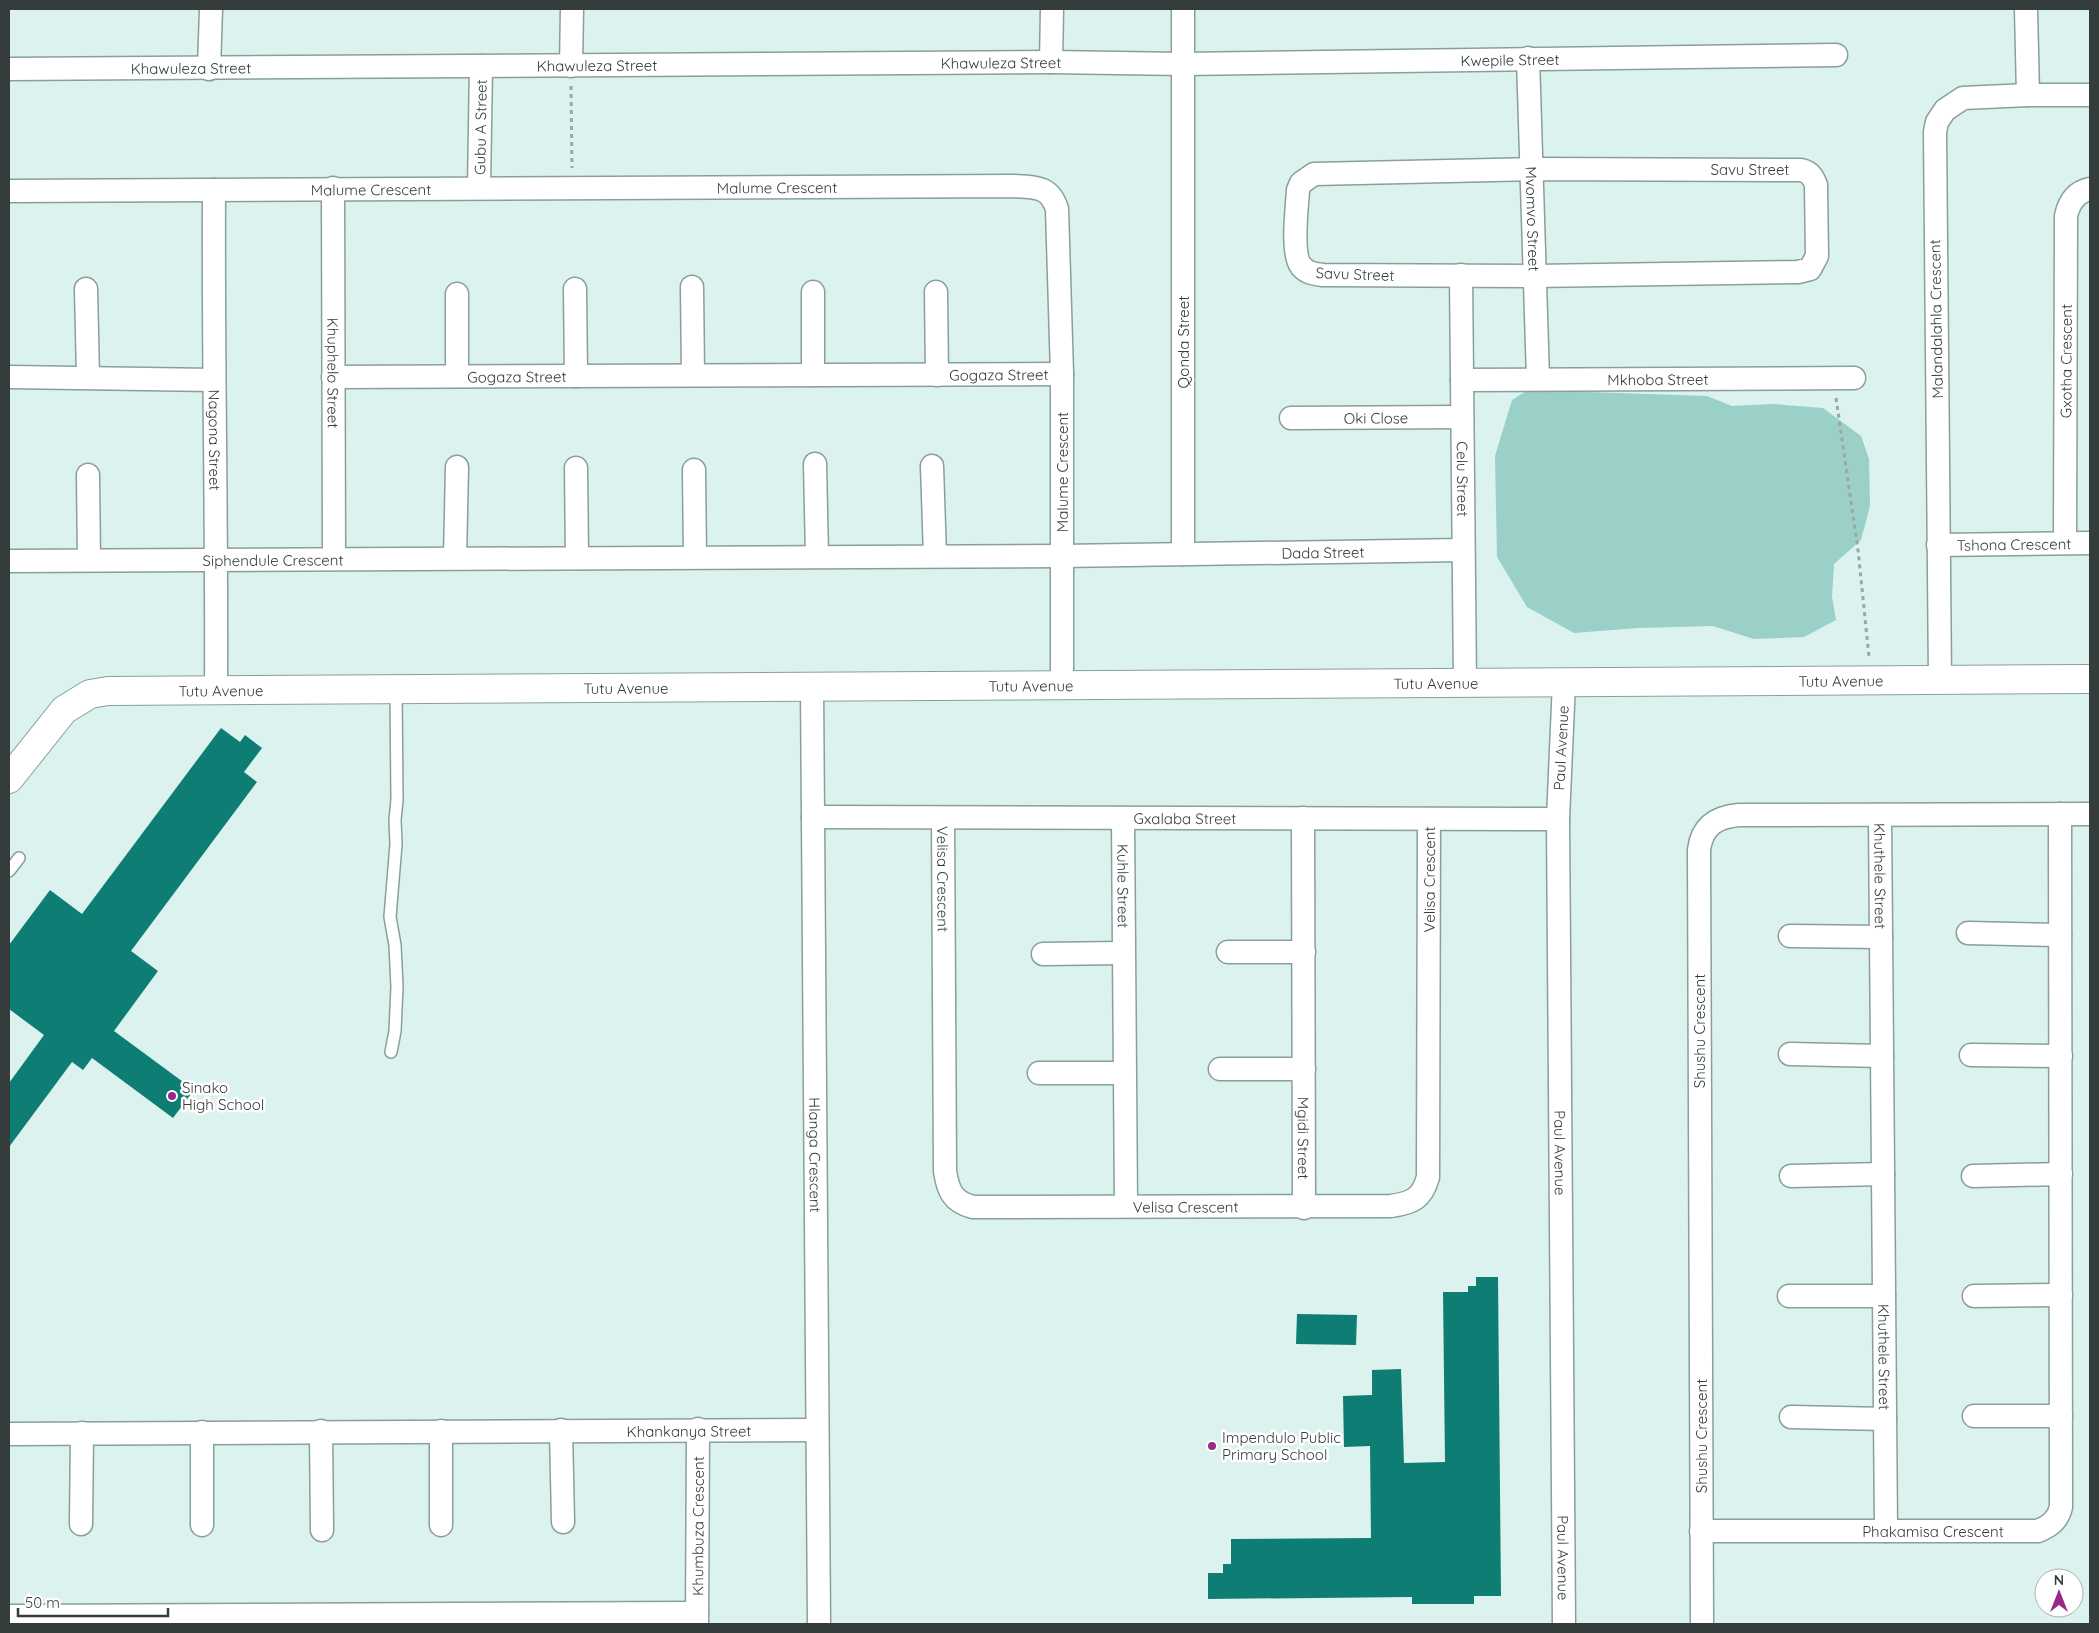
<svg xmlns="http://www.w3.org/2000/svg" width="2099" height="1633" font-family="Quicksand,sans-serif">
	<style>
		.green { fill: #9ad0c8 }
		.building { fill: #0e7e74 }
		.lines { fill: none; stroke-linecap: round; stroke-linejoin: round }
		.service-casing { stroke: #8a9f9c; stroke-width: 14 }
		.minor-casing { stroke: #8a9f9c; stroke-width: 25 }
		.tertiary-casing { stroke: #8a9f9c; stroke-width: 30 }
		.path { stroke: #97a8a5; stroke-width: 3; stroke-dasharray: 4 4; stroke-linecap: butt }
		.service { stroke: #fff; stroke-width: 11 }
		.minor { stroke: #fff; stroke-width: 22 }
		.tertiary { stroke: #fff; stroke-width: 28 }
		.poi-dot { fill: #992988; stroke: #fff; stroke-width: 2 }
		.labels { text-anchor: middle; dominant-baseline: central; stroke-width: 5; stroke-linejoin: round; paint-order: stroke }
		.street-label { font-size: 15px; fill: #353d3c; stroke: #fff }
		.poi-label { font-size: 15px; fill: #353d3c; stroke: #fff; text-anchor: start }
	</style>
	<rect width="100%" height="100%" fill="#dbf2ee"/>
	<path class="green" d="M1528 390 1707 396 1732 406 1773 404 1823 408 1861 436 1869 459 1870 506 1861 540 1834 564 1832 597 1836 620 1804 637 1754 639 1713 626 1638 628 1574 633 1527 607 1497 557 1495 456 1512 400Z"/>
	<g class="building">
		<path d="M221 728 240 742 245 735 262 748 244 772 257 782 131 951 158 971 114 1031 194 1090 173 1118 92 1058 83 1070 72 1062 9 1147V1083L44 1035 9 1009V945L50 890 82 914Z"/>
		<path d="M1476 1277H1498L1501 1596H1474V1604H1412V1597L1208 1599V1573H1223V1564H1231V1539L1371 1538 1370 1446 1344 1447 1343 1396 1372 1395V1370L1401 1369 1404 1463 1445 1462 1443 1292H1468V1286H1476Z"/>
		<path d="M1297 1314 1357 1315 1356 1345 1296 1344Z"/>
	</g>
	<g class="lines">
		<g class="service-casing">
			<g id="service">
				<path d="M9 871 19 858"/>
				<path d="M391 1052 395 1031 397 987 395 945 390 917 396 844 395 820 397 800 396 689"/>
			</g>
		</g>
		<g class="minor-casing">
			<g id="minor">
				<path d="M2026 9 2028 95"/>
				<path id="s1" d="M1528 58 1538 379"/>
				<path d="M1051 62 1052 9"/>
				<path d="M571 66 572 9"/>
				<path id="s2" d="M9 69 1051 62 1183 64 1836 55"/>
				<path d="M209 69 211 9"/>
				<path d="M1532 169 1801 170C1810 172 1813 177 1816 185L1817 256 1810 269 1798 272 1535 276 1323 275C1314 274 1307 273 1301 266 1291 253 1297 208 1298 190L1301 183 1314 174Z"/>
				<path id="s3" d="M479 187 481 66"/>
				<path id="s4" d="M333 188 334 558"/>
				<path id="s5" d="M214 190C213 356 217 523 216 689"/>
				<path id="s6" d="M9 191 1014 186C1035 187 1050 186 1057 209L1062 374V684"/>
				<path id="s7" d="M1461 275 1465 683"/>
				<path d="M692 287 693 375"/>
				<path d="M86 289 88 377"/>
				<path d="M575 289 576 376"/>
				<path d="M813 292V375"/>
				<path d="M936 292 937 375"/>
				<path d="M457 294V376"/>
				<path d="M9 377 213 380"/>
				<path id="s8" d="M333 377 1062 374"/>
				<path id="s9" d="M1462 380 1854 378"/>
				<path id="s10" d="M1291 418 1462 417"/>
				<path d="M815 464 817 556"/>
				<path d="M932 466 935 556"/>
				<path d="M576 468 577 557"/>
				<path d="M694 470 695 557"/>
				<path d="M88 475 89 560"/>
				<path id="s11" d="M2065 543 2066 216C2069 202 2076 192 2090 189"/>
				<path id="s12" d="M1938 545 2090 543"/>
				<path d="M1183 554V9"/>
				<path d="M455 558 457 467"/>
				<path id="s13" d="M9 561 1062 556 1463 550"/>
				<path d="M1940 680 1935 132 1937 122 1945 110 1963 98 2028 95H2090"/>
				<path id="s14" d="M1564 682 1558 819 1564 1624"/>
				<path id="s15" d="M812 686 819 1624"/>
				<path id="s16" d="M1880 815 1886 1531"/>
				<path id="s17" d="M813 817 1558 819"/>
				<path id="s18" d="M943 818 945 1171C948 1191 953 1202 973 1207L1391 1206C1412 1203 1422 1199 1428 1177L1429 819"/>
				<path id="s19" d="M1123 818 1126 1206"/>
				<path id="s20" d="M1303 818 1304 1208"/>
				<path d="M1968 933 2060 935"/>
				<path d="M1790 936 1881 937"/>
				<path d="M1228 952H1304"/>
				<path d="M1043 954 1123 953"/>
				<path d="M1790 1054 1882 1056"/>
				<path d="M1971 1055 2061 1056"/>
				<path d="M1220 1069H1304"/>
				<path d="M1039 1073H1124"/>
				<path d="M1791 1176 1883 1174"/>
				<path d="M1973 1176 2061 1174"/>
				<path d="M1789 1296H1884"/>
				<path d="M1974 1296 2061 1295"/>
				<path d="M1974 1416H2061"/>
				<path d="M1791 1417 1885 1419"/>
				<path d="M561 1430 563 1522"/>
				<path d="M321 1431 322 1530"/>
				<path id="s21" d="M9 1434 817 1430"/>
				<path d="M81 1524 82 1433"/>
				<path d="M202 1525V1432"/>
				<path d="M441 1525V1431"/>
				<path id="s22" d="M1701 1531H2038C2050 1526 2058 1520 2061 1507L2060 814"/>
				<path d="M9 1616 697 1613"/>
				<path id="s23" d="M697 1624 698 1429"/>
				<path d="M1702 1624 1699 850C1702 826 1716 817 1739 815L2090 814"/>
			</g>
		</g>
		<g class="tertiary-casing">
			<g id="tertiary">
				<path id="s24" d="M9 779 64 710 90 694 108 691 2090 679"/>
			</g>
		</g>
		<g class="path">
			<path d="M571 86 572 168"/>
			<path d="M1836 398 1858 550 1869 657"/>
		</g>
		<use href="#service" class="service"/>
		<use href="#minor" class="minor"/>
		<use href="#tertiary" class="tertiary"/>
	</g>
	<g class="poi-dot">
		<circle cx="172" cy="1096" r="5"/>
		<circle cx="1212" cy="1446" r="5"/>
	</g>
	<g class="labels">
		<g class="street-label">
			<text stroke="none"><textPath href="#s2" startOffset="1501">Kwepile Street</textPath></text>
			<text stroke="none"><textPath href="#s2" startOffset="992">Khawuleza Street</textPath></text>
			<text stroke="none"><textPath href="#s2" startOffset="588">Khawuleza Street</textPath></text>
			<text stroke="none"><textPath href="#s2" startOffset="182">Khawuleza Street</textPath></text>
			<text stroke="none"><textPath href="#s3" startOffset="60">Gubu A Street</textPath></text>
			<text x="1750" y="169">Savu Street</text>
			<text stroke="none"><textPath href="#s6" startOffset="768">Malume Crescent</textPath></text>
			<text stroke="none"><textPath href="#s6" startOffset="362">Malume Crescent</textPath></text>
			<text stroke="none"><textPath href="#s1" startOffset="161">Mvomvo Street</textPath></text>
			<text transform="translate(1355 274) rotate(2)">Savu Street</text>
			<text transform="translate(1936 319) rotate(-91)">Malandalahla Crescent</text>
			<text transform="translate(1183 342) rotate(-90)">Qonda Street</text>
			<text stroke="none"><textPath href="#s11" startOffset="182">Gxotha Crescent</textPath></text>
			<text stroke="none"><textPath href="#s4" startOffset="185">Khuphelo Street</textPath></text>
			<text stroke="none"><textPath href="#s8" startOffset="666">Gogaza Street</textPath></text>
			<text stroke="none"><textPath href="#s8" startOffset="184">Gogaza Street</textPath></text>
			<text stroke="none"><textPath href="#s9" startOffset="196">Mkhoba Street</textPath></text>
			<text stroke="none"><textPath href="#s10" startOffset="85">Oki Close</textPath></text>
			<text stroke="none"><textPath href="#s5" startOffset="250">Nagona Street</textPath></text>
			<text transform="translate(1062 472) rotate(-90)">Malume Crescent</text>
			<text stroke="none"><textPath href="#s7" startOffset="204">Celu Street</textPath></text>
			<text stroke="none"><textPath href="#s12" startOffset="76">Tshona Crescent</textPath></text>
			<text stroke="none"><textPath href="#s13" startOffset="1314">Dada Street</textPath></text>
			<text stroke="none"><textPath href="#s13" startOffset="264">Siphendule Crescent</textPath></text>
			<text stroke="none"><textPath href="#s24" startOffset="1870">Tutu Avenue</textPath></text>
			<text stroke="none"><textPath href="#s24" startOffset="1465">Tutu Avenue</textPath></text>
			<text stroke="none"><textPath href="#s24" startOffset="1060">Tutu Avenue</textPath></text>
			<text stroke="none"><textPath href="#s24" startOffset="655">Tutu Avenue</textPath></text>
			<text stroke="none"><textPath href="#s24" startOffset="250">Tutu Avenue</textPath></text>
			<text transform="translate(1561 748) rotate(-87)">Paul Avenue</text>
			<text stroke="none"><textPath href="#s17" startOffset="372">Gxalaba Street</textPath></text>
			<text stroke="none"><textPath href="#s16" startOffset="61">Khuthele Street</textPath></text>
			<text stroke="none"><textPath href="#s18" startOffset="61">Velisa Crescent</textPath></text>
			<text stroke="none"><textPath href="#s18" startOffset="1169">Velisa Crescent</textPath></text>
			<text stroke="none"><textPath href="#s19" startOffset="68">Kuhle Street</textPath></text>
			<text transform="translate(1699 1031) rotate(-90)">Shushu Crescent</text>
			<text stroke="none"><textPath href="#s20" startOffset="320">Mgidi Street</textPath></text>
			<text stroke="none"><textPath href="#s14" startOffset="471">Paul Avenue</textPath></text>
			<text stroke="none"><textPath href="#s15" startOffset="469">Hlanga Crescent</textPath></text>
			<text stroke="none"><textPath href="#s18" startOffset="615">Velisa Crescent</textPath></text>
			<text stroke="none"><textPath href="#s16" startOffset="542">Khuthele Street</textPath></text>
			<text stroke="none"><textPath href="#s21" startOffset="680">Khankanya Street</textPath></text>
			<text transform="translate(1701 1436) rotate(-90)">Shushu Crescent</text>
			<text stroke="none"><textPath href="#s23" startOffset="98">Khumbuza Crescent</textPath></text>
			<text stroke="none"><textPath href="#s22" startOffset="232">Phakamisa Crescent</textPath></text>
			<text stroke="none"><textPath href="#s14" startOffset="876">Paul Avenue</textPath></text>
		</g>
		<g class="poi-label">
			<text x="182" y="1087">Sinako<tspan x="182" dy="17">High School</tspan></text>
			<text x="1222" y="1437">Impendulo Public<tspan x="1222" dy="17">Primary School</tspan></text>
		</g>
	</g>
	<rect width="2099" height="1633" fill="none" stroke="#353d3c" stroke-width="20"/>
	<g transform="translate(2059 1593)"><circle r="24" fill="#ffffff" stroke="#aeb1b1"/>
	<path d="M0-4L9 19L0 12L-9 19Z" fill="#992988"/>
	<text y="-8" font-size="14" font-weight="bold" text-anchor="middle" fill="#353d3c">N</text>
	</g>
	<path d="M18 1608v8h150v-8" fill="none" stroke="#353d3c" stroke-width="2.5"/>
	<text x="25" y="1608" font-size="15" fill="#353d3c" stroke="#ffffff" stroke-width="4" paint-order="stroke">50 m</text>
</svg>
